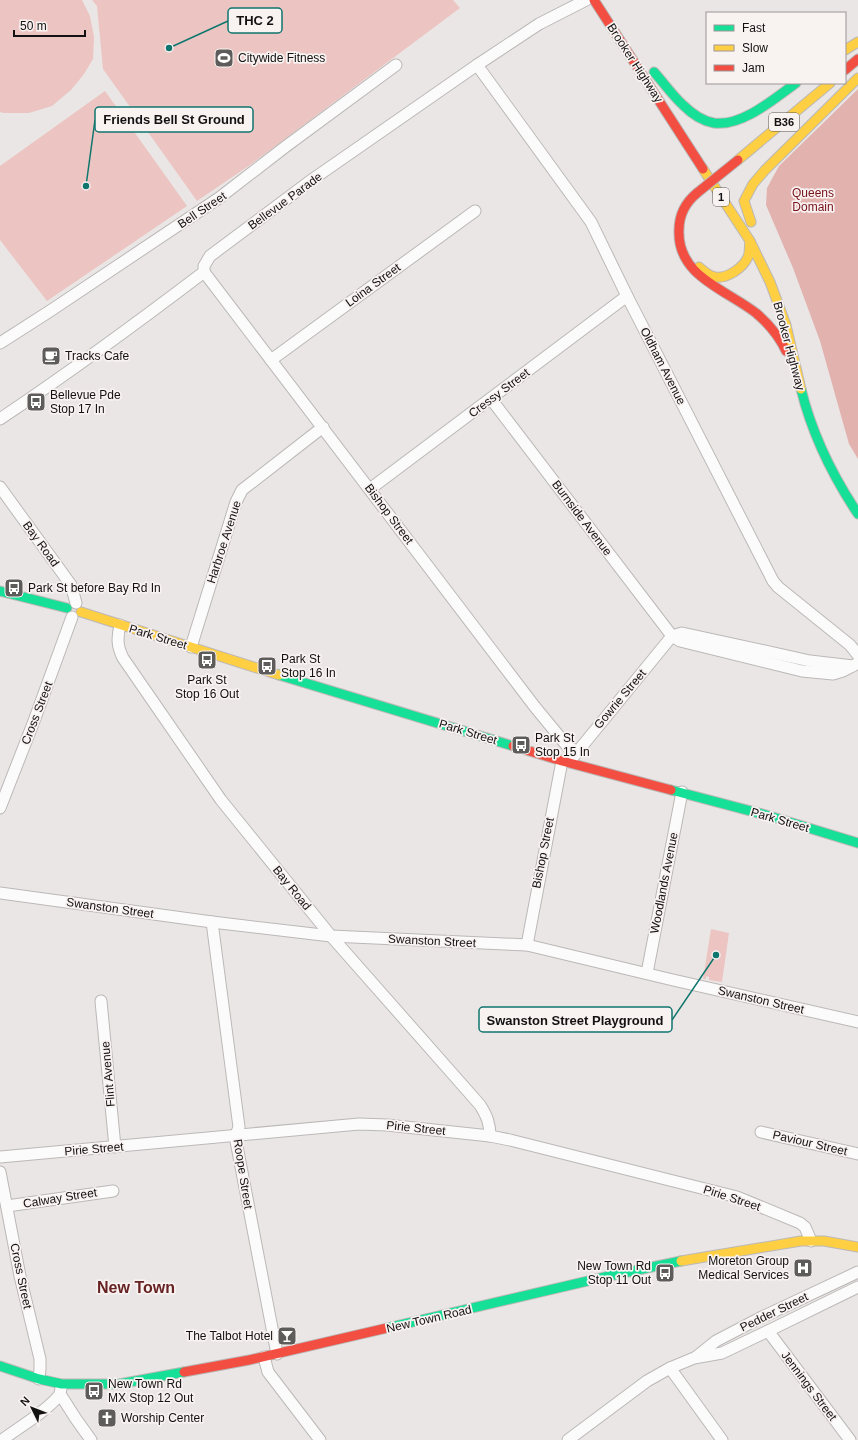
<svg xmlns="http://www.w3.org/2000/svg" width="858" height="1440" font-family="Arial,sans-serif">
	<style>
		.green { fill: #ecc5c2 }
		.forest { fill: #e2b2af }
		.lines { fill: none; stroke-linecap: round; stroke-linejoin: round }
		.street-casing { stroke: #bbb8b7; stroke-width: 13 }
		.fast-casing { stroke: #bbb8b7; stroke-width: 11 }
		.slow-casing { stroke: #bbb8b7; stroke-width: 11 }
		.jam-casing { stroke: #bbb8b7; stroke-width: 11 }
		.street { stroke: #fcfbfb; stroke-width: 11 }
		.fast { stroke: #16e098; stroke-width: 9 }
		.slow { stroke: #ffcf43; stroke-width: 9 }
		.jam { stroke: #f24e42; stroke-width: 9 }
		.jam-bridge-casing { stroke: #bbb8b7; stroke-width: 11; stroke-linecap: butt }
		.jam-bridge { stroke: #f24e42; stroke-width: 9 }
		.labels { text-anchor: middle; dominant-baseline: central; stroke-width: 3.5; stroke-linejoin: round; paint-order: stroke }
		.shield { fill: #f8f2f1; stroke: #585454; stroke-width: 1 }
		.shield-label { font-size: 11px; font-weight: bold; fill: #131111 }
		.poi-label { font-size: 12px; fill: #131111; stroke: #f8f2f1; text-anchor: start }
		.street-label { font-size: 12px; fill: #131111; stroke: #f8f2f1 }
		.park-label { font-size: 12px; fill: #79131c; stroke: #f8f2f1 }
		.district-label { font-size: 16px; font-weight: bold; fill: #672223; stroke: #f8f2f1 }
		.leader { fill: none; stroke: #0f766e; stroke-width: 1.5 }
		.callout-dot { fill: #0f766e; stroke: #f8f2f1; stroke-width: 1.5 }
		.callout { fill: #f8f2f1; stroke: #0f766e; stroke-width: 1.5 }
		.callout-label { font-size: 13px; text-anchor: middle; font-weight: bold; fill: #131111 }
	</style>
	<rect width="100%" height="100%" fill="#eae6e5"/>
	<g class="green">
		<path d="M0 0H82L90 16 94 37 93 59 84 74 71 90 52 106 29 113H3L0 112Z"/>
		<path d="M92 0H453L460 8 250 165 197 201 103 69 97 6Z"/>
		<path d="M105 91 187 206 47 301 0 240V166Z"/>
		<path d="M711 929 729 933 722 982 709 980V977L706 976V979H703Z"/>
	</g>
	<path class="forest" d="M858 89V459L849 444 820 341 793 268 766 205 767 188 779 166Z"/>
	<g class="lines">
		<g class="street-casing">
			<g id="street">
				<path d="M477 65 591 222 627 296 773 581 778 587 850 645 858 655"/>
				<path d="M204 272 535 707 568 747 577 751"/>
				<path d="M0 343 50 311 219 198 285 147 396 65"/>
				<path d="M271 360 475 211"/>
				<path d="M491 399 672 636 680 641 802 671 833 674 843 671 858 663"/>
				<path d="M0 419C70 372 137 323 204 272V266L210 256 313 179 477 65 539 24 586 0"/>
				<path d="M0 487 71 585 76 603"/>
				<path d="M370 489 627 296"/>
				<path d="M120 625C117 638 117 646 123 658L221 800 331 936 480 1105C487 1116 490 1124 490 1136"/>
				<path d="M672 636 682 633 810 661 853 666"/>
				<path d="M191 647 236 502 242 490 323 427"/>
				<path d="M574 756 672 636"/>
				<path d="M0 808 34 721 72 617"/>
				<path d="M0 893 212 922 331 936 527 945 673 980 858 1022"/>
				<path d="M212 922 239 1127 236 1135V1141L277 1354"/>
				<path d="M527 945 562 761"/>
				<path d="M647 973 682 792"/>
				<path d="M101 1001 115 1147"/>
				<path d="M761 1132 858 1154"/>
				<path d="M0 1157 359 1124 387 1125 490 1136 510 1140 737 1197 800 1223 805 1227 811 1241"/>
				<path d="M0 1172 20 1276 40 1359V1369L39 1379"/>
				<path d="M7 1206 113 1191"/>
				<path d="M768 1331 850 1440"/>
				<path d="M264 1357 268 1372 320 1440"/>
				<path d="M696 1357 716 1341 760 1318 858 1272"/>
				<path d="M670 1368 722 1440"/>
				<path d="M61 1388 60 1394 76 1419 91 1440"/>
				<path d="M2 1440C18 1428 50 1409 60 1394"/>
				<path d="M568 1440 647 1381 670 1368 694 1358 722 1353 768 1331 858 1287"/>
			</g>
		</g>
		<g class="fast-casing">
			<g id="fast">
				<path d="M654 72C664 83 672 95 683 105 691 113 702 121 714 123 742 127 775 98 796 83"/>
				<path d="M801 389C812 434 832 475 858 514"/>
				<path d="M0 591 67 608"/>
				<path d="M279 675 513 746"/>
				<path d="M671 790 766 815 858 843"/>
				<path d="M387 1328 609 1276 681 1261"/>
				<path d="M0 1366 39 1379 62 1384H119L184 1372"/>
			</g>
		</g>
		<g class="slow-casing">
			<g id="slow">
				<path d="M845 50 858 42"/>
				<path d="M738 160 830 83"/>
				<path d="M703 169 750 241 770 282 786 325 801 389"/>
				<path d="M751 222 744 201 753 184 765 170 858 78"/>
				<path d="M699 267C704 271 709 276 715 277 727 279 743 268 748 257 750 252 749 246 750 241"/>
				<path d="M81 612 279 675"/>
				<path d="M681 1261 801 1241H824L858 1247"/>
			</g>
		</g>
		<g class="jam-casing">
			<g id="jam">
				<path d="M594 0 703 169"/>
				<path d="M845 70 858 59"/>
				<path d="M697 193C685 203 679 215 679 230 677 276 725 289 756 313 769 324 779 336 786 351"/>
				<path d="M513 746 562 761 671 790"/>
				<path d="M184 1372 249 1360 387 1328"/>
			</g>
		</g>
		<use href="#street" class="street"/>
		<use href="#fast" class="fast"/>
		<use href="#slow" class="slow"/>
		<use href="#jam" class="jam"/>
		<g class="jam-bridge-casing">
			<path id="jam-bridge" d="M697 193 738 160"/>
		</g>
		<use href="#jam-bridge" class="jam-bridge"/>
	</g>
	<defs>
		<g id="stadium-square" transform="scale(1)"><rect x="-9" y="-9" width="18" height="18" rx="4" fill="#5e5c5b" stroke="#f8f2f1"/><path d="M0-5a6.5 5 0 1 0 0 10a6.5 5 0 1 0 0-10ZM-3.5-1.8h7v3.6h-7Z" fill="#fff"/></g>
		<g id="cafe-square" transform="scale(1)"><rect x="-9" y="-9" width="18" height="18" rx="4" fill="#5e5c5b" stroke="#f8f2f1"/><path d="M-5.5-4.5H6V0H3Q3 3.5 0 3.5H-2.5Q-5.5 3.5-5.5 0ZM3-3.2v2h1.7v-2ZM-6 4.5H4V6H-6Z" fill="#fff"/></g>
		<g id="bus-square" transform="scale(1)"><rect x="-9" y="-9" width="18" height="18" rx="4" fill="#5e5c5b" stroke="#f8f2f1"/><path d="M-5-6H5V4H4V6H2V4H-2V6H-4V4H-5ZM-3.5-4V0h7V-4ZM-3.5 1.2v1.5H-2V1.2ZM2 1.2v1.5H3.5V1.2Z" fill="#fff"/></g>
		<g id="hospital-square" transform="scale(1)"><rect x="-9" y="-9" width="18" height="18" rx="4" fill="#5e5c5b" stroke="#f8f2f1"/><path d="M-5-5h3v3.5h4V-5h3V5h-3V1.5h-4V5h-3Z" fill="#fff"/></g>
		<g id="bar-square" transform="scale(1)"><rect x="-9" y="-9" width="18" height="18" rx="4" fill="#5e5c5b" stroke="#f8f2f1"/><path d="M-6-5H6L.8 .8V4.5H3.5V6h-7V4.5H-.8V.8Z" fill="#fff"/></g>
		<g id="church-square" transform="scale(1)"><rect x="-9" y="-9" width="18" height="18" rx="4" fill="#5e5c5b" stroke="#f8f2f1"/><path d="M-1.2-6h2.4v3.5h3.3v2.4h-3.3V6h-2.4V-.1h-3.3v-2.4h3.3Z" fill="#fff"/></g>
	</defs>
	<g fill-rule="evenodd">
		<use href="#stadium-square" x="224" y="58"/>
		<use href="#cafe-square" x="51" y="356"/>
		<use href="#bus-square" x="36" y="402"/>
		<use href="#bus-square" x="14" y="588"/>
		<use href="#bus-square" x="207" y="660"/>
		<use href="#bus-square" x="267" y="666"/>
		<use href="#bus-square" x="521" y="745"/>
		<use href="#hospital-square" x="803" y="1268"/>
		<use href="#bus-square" x="665" y="1273"/>
		<use href="#bar-square" x="287" y="1336"/>
		<use href="#bus-square" x="94" y="1391"/>
		<use href="#church-square" x="107" y="1418"/>
	</g>
	<g class="labels">
		<g class="shield">
			<rect x="769" y="113" width="30" height="18" rx="3"/>
			<rect x="713" y="188" width="16" height="18" rx="3"/>
		</g>
		<g class="shield-label">
			<text x="784" y="122">B36</text>
			<text x="721" y="197">1</text>
		</g>
		<g class="poi-label">
			<text x="238" y="58">Citywide Fitness</text>
			<text x="65" y="356">Tracks Cafe</text>
			<text x="50" y="395">Bellevue Pde<tspan x="50" dy="14">Stop 17 In</tspan></text>
			<text x="28" y="588">Park St before Bay Rd In</text>
			<text x="281" y="659">Park St<tspan x="281" dy="14">Stop 16 In</tspan></text>
			<text x="207" y="680" text-anchor="middle">Park St<tspan x="207" dy="14">Stop 16 Out</tspan></text>
			<text x="535" y="738">Park St<tspan x="535" dy="14">Stop 15 In</tspan></text>
			<text x="789" y="1261" text-anchor="end">Moreton Group<tspan x="789" dy="14">Medical Services</tspan></text>
			<text x="651" y="1266" text-anchor="end">New Town Rd<tspan x="651" dy="14">Stop 11 Out</tspan></text>
			<text x="273" y="1336" text-anchor="end">The Talbot Hotel</text>
			<text x="108" y="1384">New Town Rd<tspan x="108" dy="14">MX Stop 12 Out</tspan></text>
			<text x="121" y="1418">Worship Center</text>
		</g>
		<g class="street-label">
			<text transform="translate(635 63) rotate(57)">Brooker Highway</text>
			<text transform="translate(285 201) rotate(-36)">Bellevue Parade</text>
			<text transform="translate(202 210) rotate(-34)">Bell Street</text>
			<text transform="translate(373 285) rotate(-36)">Loina Street</text>
			<text transform="translate(789 346) rotate(75)">Brooker Highway</text>
			<text transform="translate(663 366) rotate(63)">Oldham Avenue</text>
			<text transform="translate(499 393) rotate(-37)">Cressy Street</text>
			<text transform="translate(389 514) rotate(53)">Bishop Street</text>
			<text transform="translate(582 518) rotate(53)">Burnside Avenue</text>
			<text transform="translate(224 542) rotate(-72)">Harbroe Avenue</text>
			<text transform="translate(41 544) rotate(54)">Bay Road</text>
			<text transform="translate(158 637) rotate(17)">Park Street</text>
			<text transform="translate(620 699) rotate(-50)">Gowrie Street</text>
			<text transform="translate(37 713) rotate(-69)">Cross Street</text>
			<text transform="translate(468 732) rotate(17)">Park Street</text>
			<text transform="translate(780 820) rotate(16)">Park Street</text>
			<text transform="translate(543 853) rotate(-79)">Bishop Street</text>
			<text transform="translate(664 883) rotate(-79)">Woodlands Avenue</text>
			<text transform="translate(292 888) rotate(51)">Bay Road</text>
			<text transform="translate(110 908) rotate(8)">Swanston Street</text>
			<text transform="translate(432 941) rotate(3)">Swanston Street</text>
			<text transform="translate(761 1000) rotate(13)">Swanston Street</text>
			<text transform="translate(108 1074) rotate(-95)">Flint Avenue</text>
			<text transform="translate(416 1128) rotate(6)">Pirie Street</text>
			<text transform="translate(810 1143) rotate(13)">Paviour Street</text>
			<text transform="translate(94 1149) rotate(-5)">Pirie Street</text>
			<text transform="translate(243 1174) rotate(81)">Roope Street</text>
			<text transform="translate(60 1198) rotate(-9)">Calway Street</text>
			<text transform="translate(732 1198) rotate(18)">Pirie Street</text>
			<text transform="translate(21 1276) rotate(78)">Cross Street</text>
			<text transform="translate(774 1312) rotate(-26)">Pedder Street</text>
			<text transform="translate(429 1319) rotate(-13)">New Town Road</text>
			<text transform="translate(809 1386) rotate(53)">Jennings Street</text>
		</g>
		<g class="park-label">
			<text x="813" y="193">Queens<tspan x="813" dy="14">Domain</tspan></text>
		</g>
		<g class="district-label">
			<text x="136" y="1287">New Town</text>
		</g>
	</g>
	<path class="leader" d="M169 48L228 21M86 186L95 120M716 955L672 1020"/>
	<g class="callout-dot">
		<circle cx="169" cy="48" r="4"/>
		<circle cx="86" cy="186" r="4"/>
		<circle cx="716" cy="955" r="4"/>
	</g>
	<g class="callout">
		<rect x="228" y="8" width="54" height="25" rx="4"/>
		<rect x="95" y="107" width="158" height="25" rx="4"/>
		<rect x="479" y="1007" width="193" height="25" rx="4"/>
	</g>
	<g class="callout-label">
		<text x="255" y="25">THC 2</text>
		<text x="174" y="124">Friends Bell St Ground</text>
		<text x="575" y="1025">Swanston Street Playground</text>
	</g>
	<rect x="706" y="12" width="140" height="72" fill="#f8f2f1" stroke="#9c9897"/>
	<rect x="714" y="25" width="20" height="6" fill="#16e098" stroke="#9c9897"/>
	<text x="742" y="32" font-size="12" fill="#131111">Fast</text>
	<rect x="714" y="45" width="20" height="6" fill="#ffcf43" stroke="#9c9897"/>
	<text x="742" y="52" font-size="12" fill="#131111">Slow</text>
	<rect x="714" y="65" width="20" height="6" fill="#f24e42" stroke="#9c9897"/>
	<text x="742" y="72" font-size="12" fill="#131111">Jam</text>
	<g transform="translate(32 1408) rotate(313)" stroke="#f8f2f1" stroke-width="3" paint-order="stroke">
	<path d="M0-3L7 15L0 10L-7 15Z" fill="#131111"/>
	<text y="-6" font-size="11" font-weight="bold" text-anchor="middle" fill="#131111">N</text>
	</g>
	<path d="M14 30v6h71v-6" fill="none" stroke="#131111" stroke-width="2"/>
	<text x="20" y="30" font-size="12" fill="#131111" stroke="#f8f2f1" stroke-width="3" paint-order="stroke">50 m</text>
</svg>
